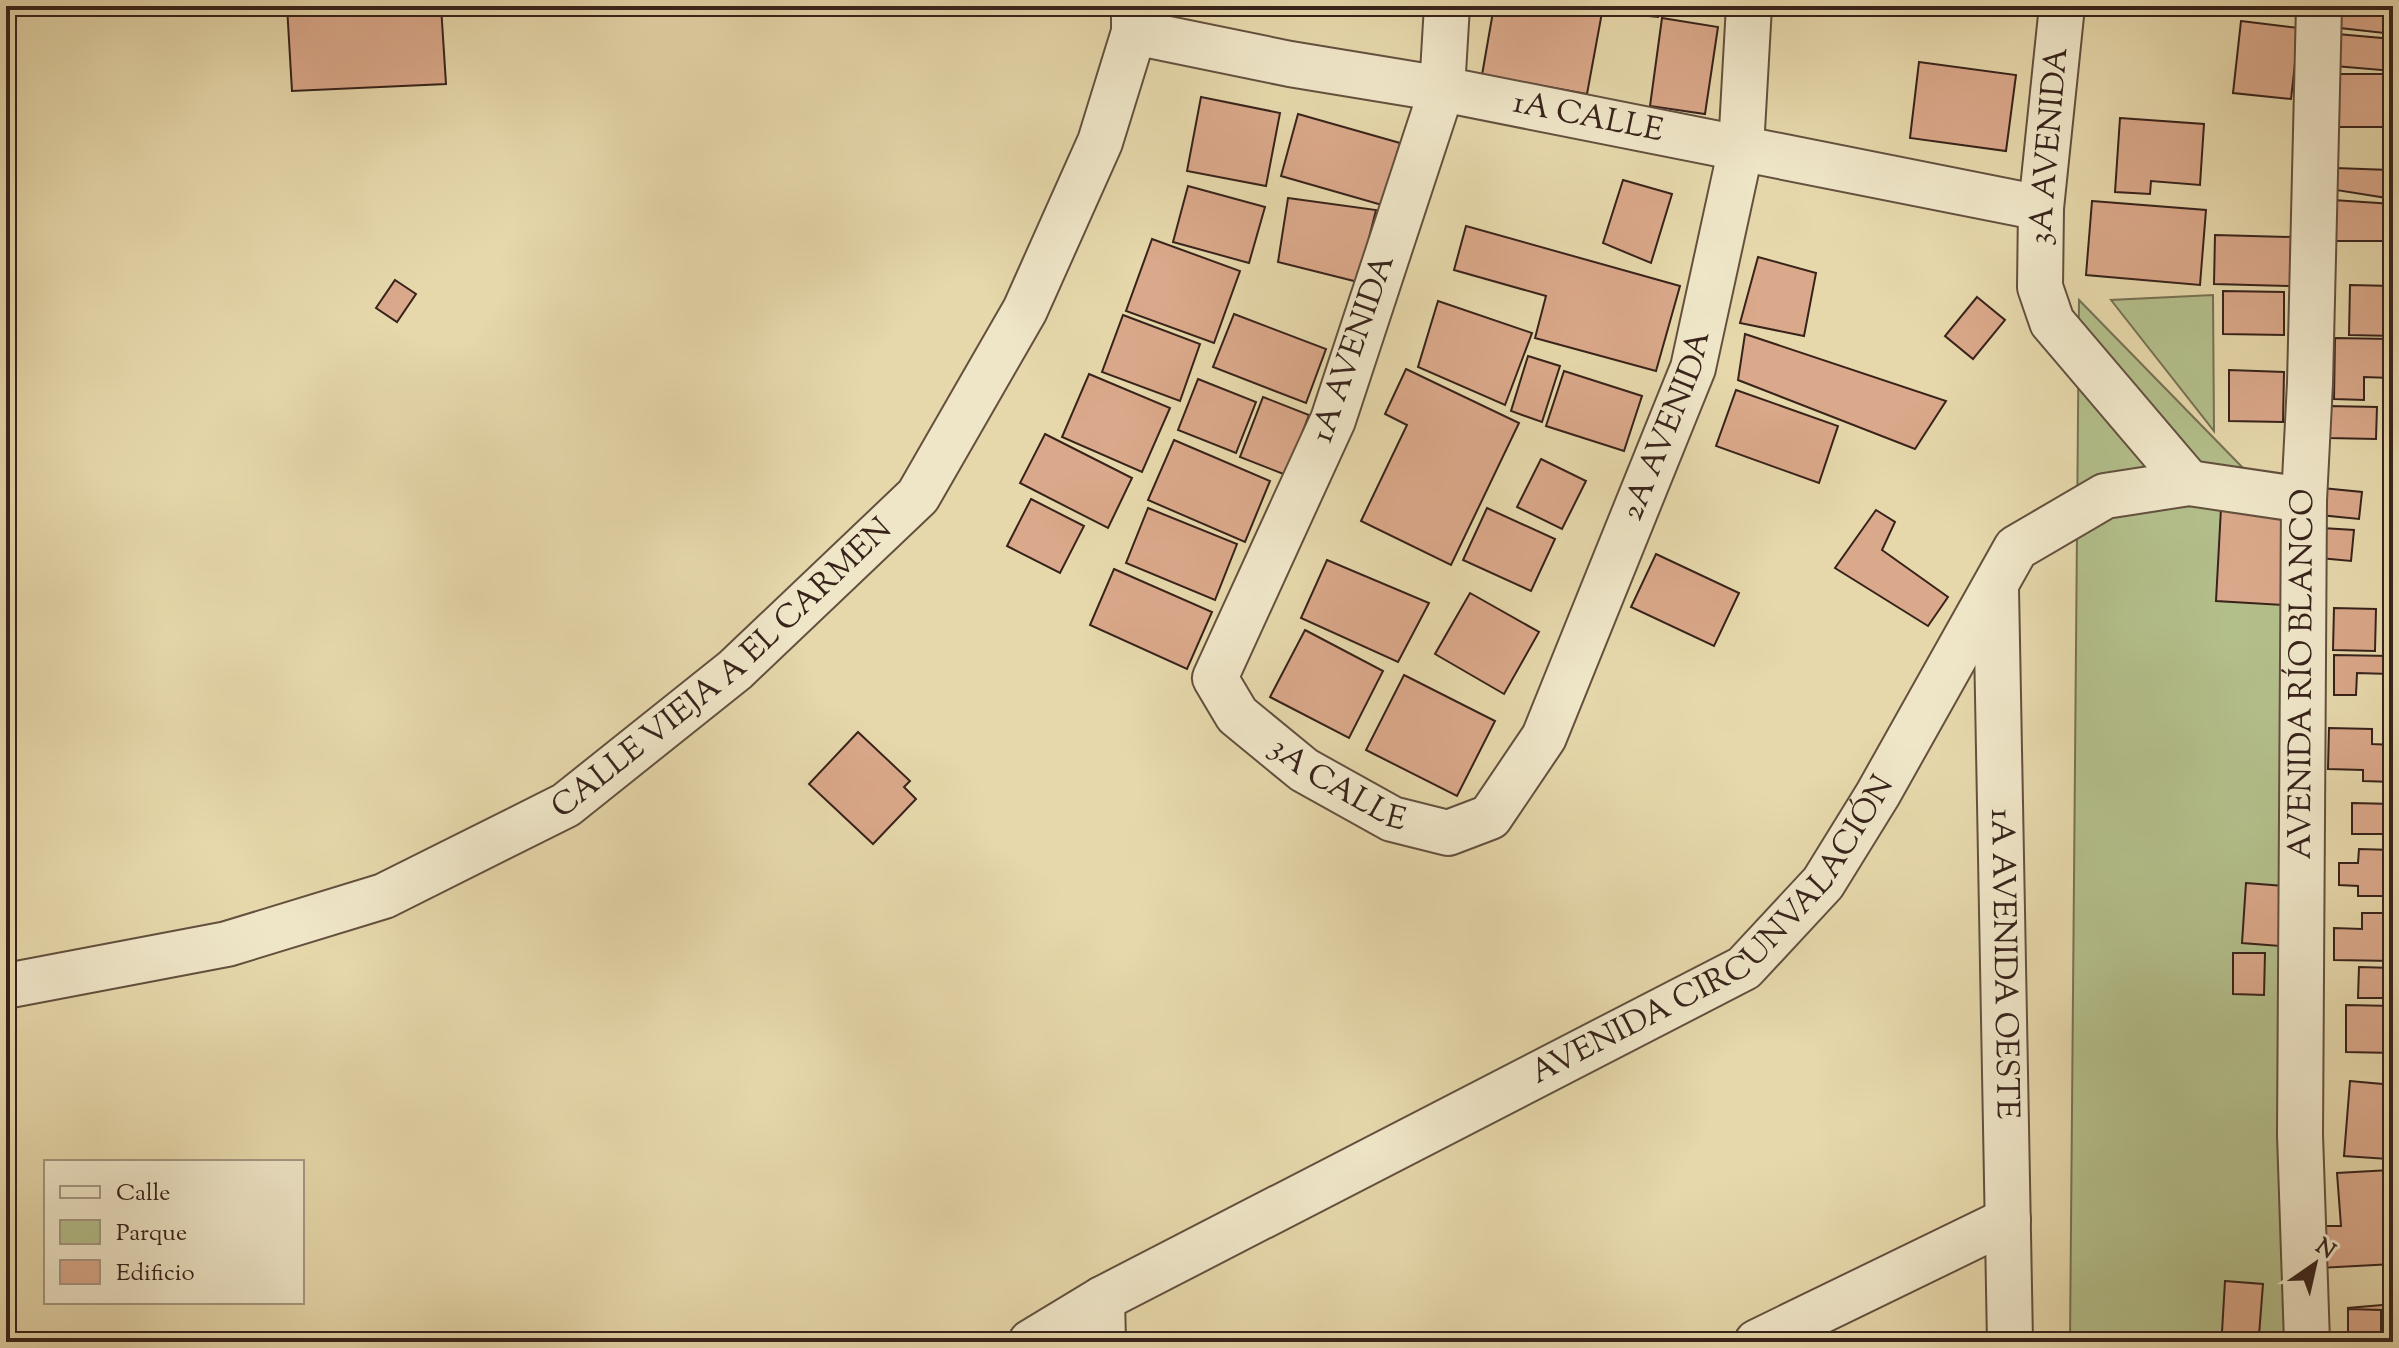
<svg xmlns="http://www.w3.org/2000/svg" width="2399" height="1348" font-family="'Sorts Mill Goudy',serif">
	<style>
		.green { fill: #b3bf8b; stroke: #767153; stroke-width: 2 }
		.building { fill: #daa88a; stroke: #38231b; stroke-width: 2 }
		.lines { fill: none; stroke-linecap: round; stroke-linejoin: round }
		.minor-casing { stroke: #64503f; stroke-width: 48 }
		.minor { stroke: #efe6c8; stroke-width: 44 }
		.labels { text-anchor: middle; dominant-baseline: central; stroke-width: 7; stroke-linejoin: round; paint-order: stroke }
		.street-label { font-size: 32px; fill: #38231b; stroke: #efe6c8 }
	</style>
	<rect width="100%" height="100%" fill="#e6d8ab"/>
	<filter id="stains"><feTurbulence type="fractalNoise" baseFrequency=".0025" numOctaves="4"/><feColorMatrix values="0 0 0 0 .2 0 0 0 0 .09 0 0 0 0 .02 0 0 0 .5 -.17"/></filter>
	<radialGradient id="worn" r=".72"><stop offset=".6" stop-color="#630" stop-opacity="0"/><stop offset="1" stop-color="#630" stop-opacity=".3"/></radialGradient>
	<g class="green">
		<path d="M2213 295 2214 431 2111 300Z"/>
		<path d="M2079 300 2246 471 2312 485 2300 1342H2070Z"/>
	</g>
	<g class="building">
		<path d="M287 6H441L446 84 292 91Z"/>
		<path d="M1494 6 1603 7 1587 94 1482 75Z"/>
		<path d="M1610 6H1659L1658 17 1609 12Z"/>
		<rect x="2243" y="6" width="53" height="6"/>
		<path d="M2342 6H2393V34L2340 28Z"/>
		<path d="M1662 18 1718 27 1705 114 1650 106Z"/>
		<path d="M2241 21 2299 28 2291 99 2233 93Z"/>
		<path d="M2337 34 2393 39V71L2335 66Z"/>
		<path d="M1919 62 2016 75 2006 151 1910 138Z"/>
		<path d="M2335 74H2384V127H2334Z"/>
		<path d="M1201 97 1280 113 1266 186 1187 171Z"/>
		<path d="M1298 114 1400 143 1382 205 1281 176Z"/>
		<path d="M2120 118 2204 124 2200 185 2151 181 2150 194 2115 192Z"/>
		<path d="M2335 168 2390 170 2387 198 2336 190Z"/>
		<path d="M1623 180 1672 194 1651 263 1603 243Z"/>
		<path d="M1188 186 1265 207 1249 263 1173 242Z"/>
		<path d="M1288 198 1376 210 1358 282 1278 262Z"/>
		<path d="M2333 200 2393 204V241H2332Z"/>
		<path d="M2092 201 2206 210 2200 285 2086 275Z"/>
		<path d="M1466 226 1680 286 1656 371 1535 338 1546 296 1454 270Z"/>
		<path d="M2215 235 2291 237 2290 286 2214 284Z"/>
		<path d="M1152 239 1240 271 1214 343 1126 311Z"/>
		<path d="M1758 257 1816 273 1804 336 1740 323Z"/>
		<path d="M395 280 416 294 397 322 376 308Z"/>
		<path d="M2350 285 2393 286V336L2349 335Z"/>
		<path d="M2223 291 2284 292V335L2223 334Z"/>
		<path d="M1977 297 2005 320 1973 359 1945 336Z"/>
		<path d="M1438 301 1532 333 1505 405 1418 367Z"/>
		<path d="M1234 314 1326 349 1306 403 1213 367Z"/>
		<path d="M1123 315 1200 344 1180 401 1102 372Z"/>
		<path d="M1745 334 1946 401 1915 449 1738 380Z"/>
		<path d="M2335 338 2392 339 2391 378 2364 377V400L2334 399Z"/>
		<path d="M1528 356 1560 366 1542 422 1511 411Z"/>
		<path d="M1406 369 1519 423 1451 565 1361 521 1407 425 1385 414Z"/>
		<path d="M2229 370 2284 372 2283 422 2229 421Z"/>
		<path d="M1564 371 1642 396 1624 451 1546 426Z"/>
		<path d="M1089 374 1170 408 1142 472 1062 437Z"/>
		<path d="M1198 379 1256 402 1236 453 1178 430Z"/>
		<path d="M1736 390 1838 426 1819 483 1716 446Z"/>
		<path d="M1263 397 1309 415 1286 475 1240 457Z"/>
		<path d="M2328 406 2377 407 2376 439 2328 438Z"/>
		<path d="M1045 434 1132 478 1108 528 1020 483Z"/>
		<path d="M1174 440 1270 481 1245 542 1148 500Z"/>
		<path d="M1541 459 1586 481 1562 529 1517 507Z"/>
		<path d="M2322 488 2362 492 2359 519 2320 515Z"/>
		<path d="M1031 499 1084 526 1060 573 1007 546Z"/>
		<path d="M1148 508 1237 544 1215 600 1126 563Z"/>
		<path d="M1487 508 1555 539 1531 591 1463 560Z"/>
		<path d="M2221 508 2289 513 2283 605 2216 601Z"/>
		<path d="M1876 510 1895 522 1882 550 1948 597 1928 626 1835 568Z"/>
		<path d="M2322 528 2354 530 2351 561 2320 558Z"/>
		<path d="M1656 554 1739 593 1714 646 1631 607Z"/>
		<path d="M1327 560 1429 603 1398 662 1301 618Z"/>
		<path d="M1114 569 1212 612 1187 669 1090 625Z"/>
		<path d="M1470 593 1539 632 1504 694 1435 654Z"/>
		<path d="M2334 608 2376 609 2375 651 2333 650Z"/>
		<path d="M1305 630 1383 671 1349 738 1270 697Z"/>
		<path d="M2334 655 2390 656V674L2357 673 2356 695H2334Z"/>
		<path d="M1404 675 1495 721 1457 796 1366 750Z"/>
		<path d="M2329 728 2372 729V744L2393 745V782L2363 781V770L2328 769Z"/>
		<path d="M858 732 910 781 904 787 916 799 873 844 809 784Z"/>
		<path d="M2352 803 2393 804V834H2352Z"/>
		<path d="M2359 849 2393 850V896H2358V886L2339 885V863H2358Z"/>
		<path d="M2246 883 2284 886 2280 946 2242 943Z"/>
		<path d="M2362 913H2393V961L2334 960V928L2362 929Z"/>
		<path d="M2233 953H2265L2264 995 2233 994Z"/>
		<path d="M2359 967 2393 968V998H2358Z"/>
		<path d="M2346 1005 2393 1006V1053L2346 1052Z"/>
		<path d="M2350 1081 2393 1085 2388 1159 2344 1156Z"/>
		<path d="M2390 1170 2393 1264 2319 1268 2316 1226H2341L2337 1173Z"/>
		<path d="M2225 1281 2263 1284 2259 1335 2222 1332Z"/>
		<path d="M2393 1304V1324L2350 1328 2348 1308Z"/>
		<path d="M2348 1309 2381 1310V1334L2348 1333Z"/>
		<path d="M2389 1337V1342H2344V1339Z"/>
	</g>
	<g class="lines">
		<g class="minor-casing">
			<g id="minor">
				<path id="s1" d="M1447 6 1442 89 1333 420 1215 678 1237 715 1304 770 1392 819 1448 833 1490 817 1544 737 1693 368 1741 148 1749 6"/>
				<path d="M2062 6 2041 208 2040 287 2052 322 2189 483"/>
				<path id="s2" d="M1134 32 1290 64 1442 89 2041 208"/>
				<path id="s3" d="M1996 588 2010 1342"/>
				<path id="s4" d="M6 986 227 944 384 896 566 805 735 670 918 496 1025 310 1100 142 1134 32V6"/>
				<path d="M1102 1299 1103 1342"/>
				<path id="s5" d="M1031 1342 1102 1299 1744 968 1823 883 1878 794 2016 548 2105 496 2189 483 2304 500"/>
				<path d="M1757 1342 2008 1220"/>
				<path id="s6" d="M2307 1342 2300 1135 2304 500 2310 383 2319 6"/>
			</g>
		</g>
		<use href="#minor" class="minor"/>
	</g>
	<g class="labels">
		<g class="street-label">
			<text stroke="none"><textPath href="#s2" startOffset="462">1A CALLE</textPath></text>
			<text transform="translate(2050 146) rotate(-85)">3A AVENIDA</text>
			<text transform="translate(1354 349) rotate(-71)">1A AVENIDA</text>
			<text stroke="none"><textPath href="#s1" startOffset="1480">2A AVENIDA</textPath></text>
			<text stroke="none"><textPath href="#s4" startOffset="800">CALLE VIEJA A EL CARMEN</textPath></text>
			<text stroke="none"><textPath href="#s6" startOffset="668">AVENIDA RÍO BLANCO</textPath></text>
			<text stroke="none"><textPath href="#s1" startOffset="882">3A CALLE</textPath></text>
			<text stroke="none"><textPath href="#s5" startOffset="806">AVENIDA CIRCUNVALACIÓN</textPath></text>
			<text stroke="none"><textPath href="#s3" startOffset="376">1A AVENIDA OESTE</textPath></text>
		</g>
	</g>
	<rect width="2399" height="1348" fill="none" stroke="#e6d8ab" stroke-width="32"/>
	<rect x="8" y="8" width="2383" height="1332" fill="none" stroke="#38231b" stroke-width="4"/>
	<rect x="16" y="16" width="2367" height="1316" fill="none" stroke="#38231b" stroke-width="2"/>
	<rect x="44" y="1160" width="260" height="144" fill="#efe6c8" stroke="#a69883" stroke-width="2"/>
	<rect x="60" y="1186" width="40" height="12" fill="#efe6c8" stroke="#a69883" stroke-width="2"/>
	<text x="116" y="1200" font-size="24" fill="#38231b">Calle</text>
	<rect x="60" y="1220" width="40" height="24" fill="#b3bf8b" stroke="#a69883" stroke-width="2"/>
	<text x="116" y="1240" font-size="24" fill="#38231b">Parque</text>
	<rect x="60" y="1260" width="40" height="24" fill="#daa88a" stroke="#a69883" stroke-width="2"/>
	<text x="116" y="1280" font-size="24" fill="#38231b">Edificio</text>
	<g transform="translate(2315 1264) rotate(34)" stroke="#efe6c8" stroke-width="6" paint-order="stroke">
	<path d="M0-6L14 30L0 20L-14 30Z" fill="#38231b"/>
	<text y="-12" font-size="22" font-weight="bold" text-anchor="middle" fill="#38231b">N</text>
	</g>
	<rect width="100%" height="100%" filter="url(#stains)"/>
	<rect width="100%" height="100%" fill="url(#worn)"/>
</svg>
